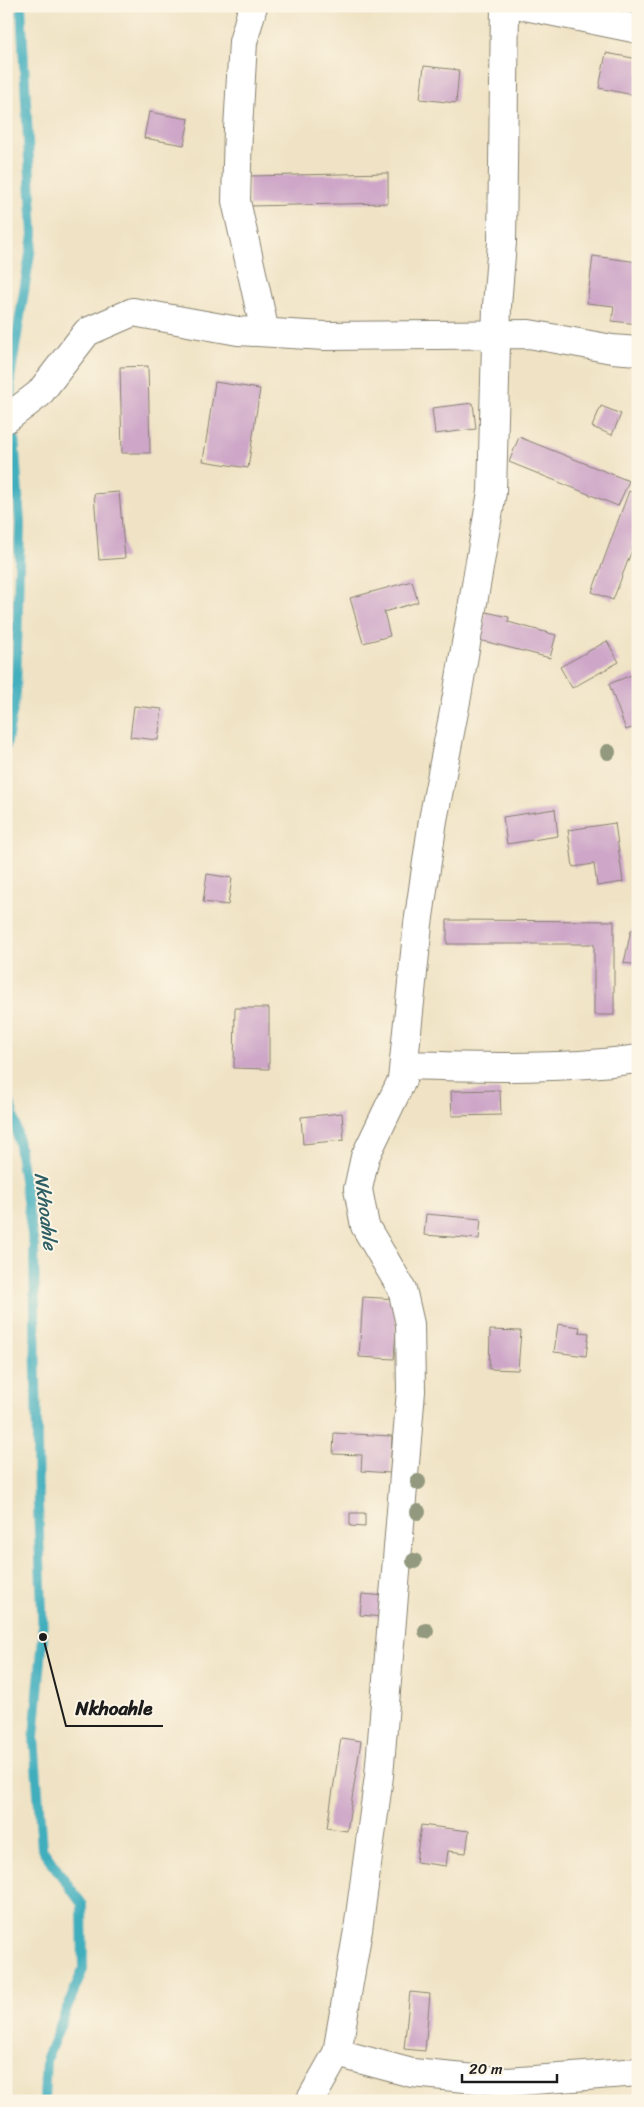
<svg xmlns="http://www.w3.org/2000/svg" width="644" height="2107" font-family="Sriracha,sans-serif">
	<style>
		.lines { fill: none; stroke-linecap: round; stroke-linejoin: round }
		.stream { stroke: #40aebd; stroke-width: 10 }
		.building { fill: #cda6c8 }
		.street-casing { stroke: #868070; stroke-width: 30 }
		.street { stroke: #fff; stroke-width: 28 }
		.tree { fill: #92997e }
		.labels { text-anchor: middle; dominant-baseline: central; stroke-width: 4; stroke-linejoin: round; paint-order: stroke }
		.water-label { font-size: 19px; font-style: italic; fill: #2c5e64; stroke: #fcf5e5 }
		.leader { fill: none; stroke: #1c1c1c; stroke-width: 2 }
		.callout-dot { fill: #1c1c1c; stroke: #fcf5e5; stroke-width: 2 }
		.callout-label { font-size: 19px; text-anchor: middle; font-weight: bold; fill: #1c1c1c; stroke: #fcf5e5; stroke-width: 4; stroke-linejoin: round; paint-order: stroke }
	</style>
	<rect width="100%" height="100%" fill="#fcf5e5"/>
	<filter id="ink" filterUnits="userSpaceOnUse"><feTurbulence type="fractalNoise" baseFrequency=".02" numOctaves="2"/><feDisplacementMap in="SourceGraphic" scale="10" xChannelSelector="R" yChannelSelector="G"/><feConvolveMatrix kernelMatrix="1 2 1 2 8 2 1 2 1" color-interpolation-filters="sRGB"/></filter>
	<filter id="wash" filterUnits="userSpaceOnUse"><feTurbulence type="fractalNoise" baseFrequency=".0096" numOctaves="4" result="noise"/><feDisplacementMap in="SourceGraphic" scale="20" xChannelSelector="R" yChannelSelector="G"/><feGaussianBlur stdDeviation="1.12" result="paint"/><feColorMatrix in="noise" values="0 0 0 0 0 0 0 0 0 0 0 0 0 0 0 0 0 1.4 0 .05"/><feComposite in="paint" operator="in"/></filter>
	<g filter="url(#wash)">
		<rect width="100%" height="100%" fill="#f0e3c5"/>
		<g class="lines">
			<g class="stream">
				<path d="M6 746 16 692 20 523 10 379 33 235 21 6"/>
				<path d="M6 1087 16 1126 34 1247 38 1506 43 1637 34 1737 42 1849 82 1904 83 1969 46 2060 44 2101"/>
			</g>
		</g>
		<g id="blocks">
			<g class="building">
				<path d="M606 53 638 59V96L599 88Z"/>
				<path d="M424 66 459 70 456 103 420 99Z"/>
				<path d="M149 112 189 119 184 145 144 138Z"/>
				<path d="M388 173V203L249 206V176Z"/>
				<path d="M593 256 638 262V324L612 321 614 306 587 303Z"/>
				<path d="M148 366 150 453H122L120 367Z"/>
				<path d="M215 382 260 389 248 468 203 461Z"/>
				<path d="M473 403 476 429 435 434 432 408Z"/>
				<path d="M601 406 621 414 612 435 592 427Z"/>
				<path d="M519 437 629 481 618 506 509 462Z"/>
				<path d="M629 491 638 494V534L613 600 592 592Z"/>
				<path d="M119 492 125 558 99 560 94 494Z"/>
				<path d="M412 581 418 602 384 612 390 636 363 643 350 598Z"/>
				<path d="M486 612 509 617 508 622 556 635 550 658 479 640Z"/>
				<path d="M607 641 619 662 572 688 560 667Z"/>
				<path d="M634 674 638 683V726L626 730 609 684Z"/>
				<path d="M134 706 162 709 158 740 130 737Z"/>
				<path d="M555 809 558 836 507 844 503 817Z"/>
				<path d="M615 823 623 882 597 886 594 864 573 867 568 830Z"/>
				<path d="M207 874 232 878 228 905 203 902Z"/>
				<path d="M447 920 614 921V1015H594V944H447Z"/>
				<path d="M631 930 638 931V965L624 963Z"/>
				<path d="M235 1008H269V1069L234 1068Z"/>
				<path d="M500 1090 501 1115 452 1116 451 1091Z"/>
				<path d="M342 1113 344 1140 303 1144 301 1117Z"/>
				<path d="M426 1214 481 1219 479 1239 424 1235Z"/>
				<path d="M363 1297 398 1299 394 1359 359 1357Z"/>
				<path d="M558 1324 580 1327 579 1332 589 1333 586 1356 554 1352Z"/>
				<path d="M490 1330 521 1331 518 1370 489 1369Z"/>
				<path d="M334 1433 392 1436 390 1473 361 1471 362 1455 333 1454Z"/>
				<path d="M350 1513H365V1527L350 1526Z"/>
				<path d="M362 1594 385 1596 383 1617 360 1615Z"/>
				<path d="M341 1738 361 1741 347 1831 327 1828Z"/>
				<path d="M421 1825 469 1831 466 1853 448 1851 446 1866 416 1862Z"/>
				<path d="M410 1992 430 1994 425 2051 404 2049Z"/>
			</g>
		</g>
	</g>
	<g filter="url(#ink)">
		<use href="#blocks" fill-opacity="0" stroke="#868070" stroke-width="1"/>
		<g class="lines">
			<g class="street-casing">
				<g id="street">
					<path d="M253 6 243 42 238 129 236 201 265 332"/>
					<path d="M525 6 638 29"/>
					<path d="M6 419 39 394 87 332 133 312 238 331 325 336 529 334 612 349 638 351"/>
					<path d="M404 1065C483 1067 558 1070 638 1059"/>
					<path d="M337 2053 412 2073 508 2082 638 2072"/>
					<path d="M310 2101 337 2053 358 1930 379 1776 411 1391 410 1324 402 1289 365 1226 358 1189 365 1157 402 1080 418 924 433 820 457 696 492 492 497 306 502 242 505 6"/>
				</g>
			</g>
			<use href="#street" class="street"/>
		</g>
		<g class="tree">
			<circle cx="608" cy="752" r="8"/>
			<circle cx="418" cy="1482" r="8"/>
			<circle cx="418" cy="1512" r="8"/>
			<circle cx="414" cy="1561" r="8"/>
			<circle cx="426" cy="1631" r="8"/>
		</g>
	</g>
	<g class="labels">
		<g class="water-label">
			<text transform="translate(46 1211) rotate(83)">Nkhoahle</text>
		</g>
	</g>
	<path class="leader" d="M43 1637L66 1726H163"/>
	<circle class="callout-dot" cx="43" cy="1637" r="5"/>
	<g class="callout-label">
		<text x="114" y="1715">Nkhoahle</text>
	</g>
	<rect width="644" height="2107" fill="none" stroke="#fcf5e5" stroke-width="25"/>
	<path d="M462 2074v8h95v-8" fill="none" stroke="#1c1c1c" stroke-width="2.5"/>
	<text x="469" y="2074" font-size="15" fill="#1c1c1c" stroke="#fcf5e5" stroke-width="4" paint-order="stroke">20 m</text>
</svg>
